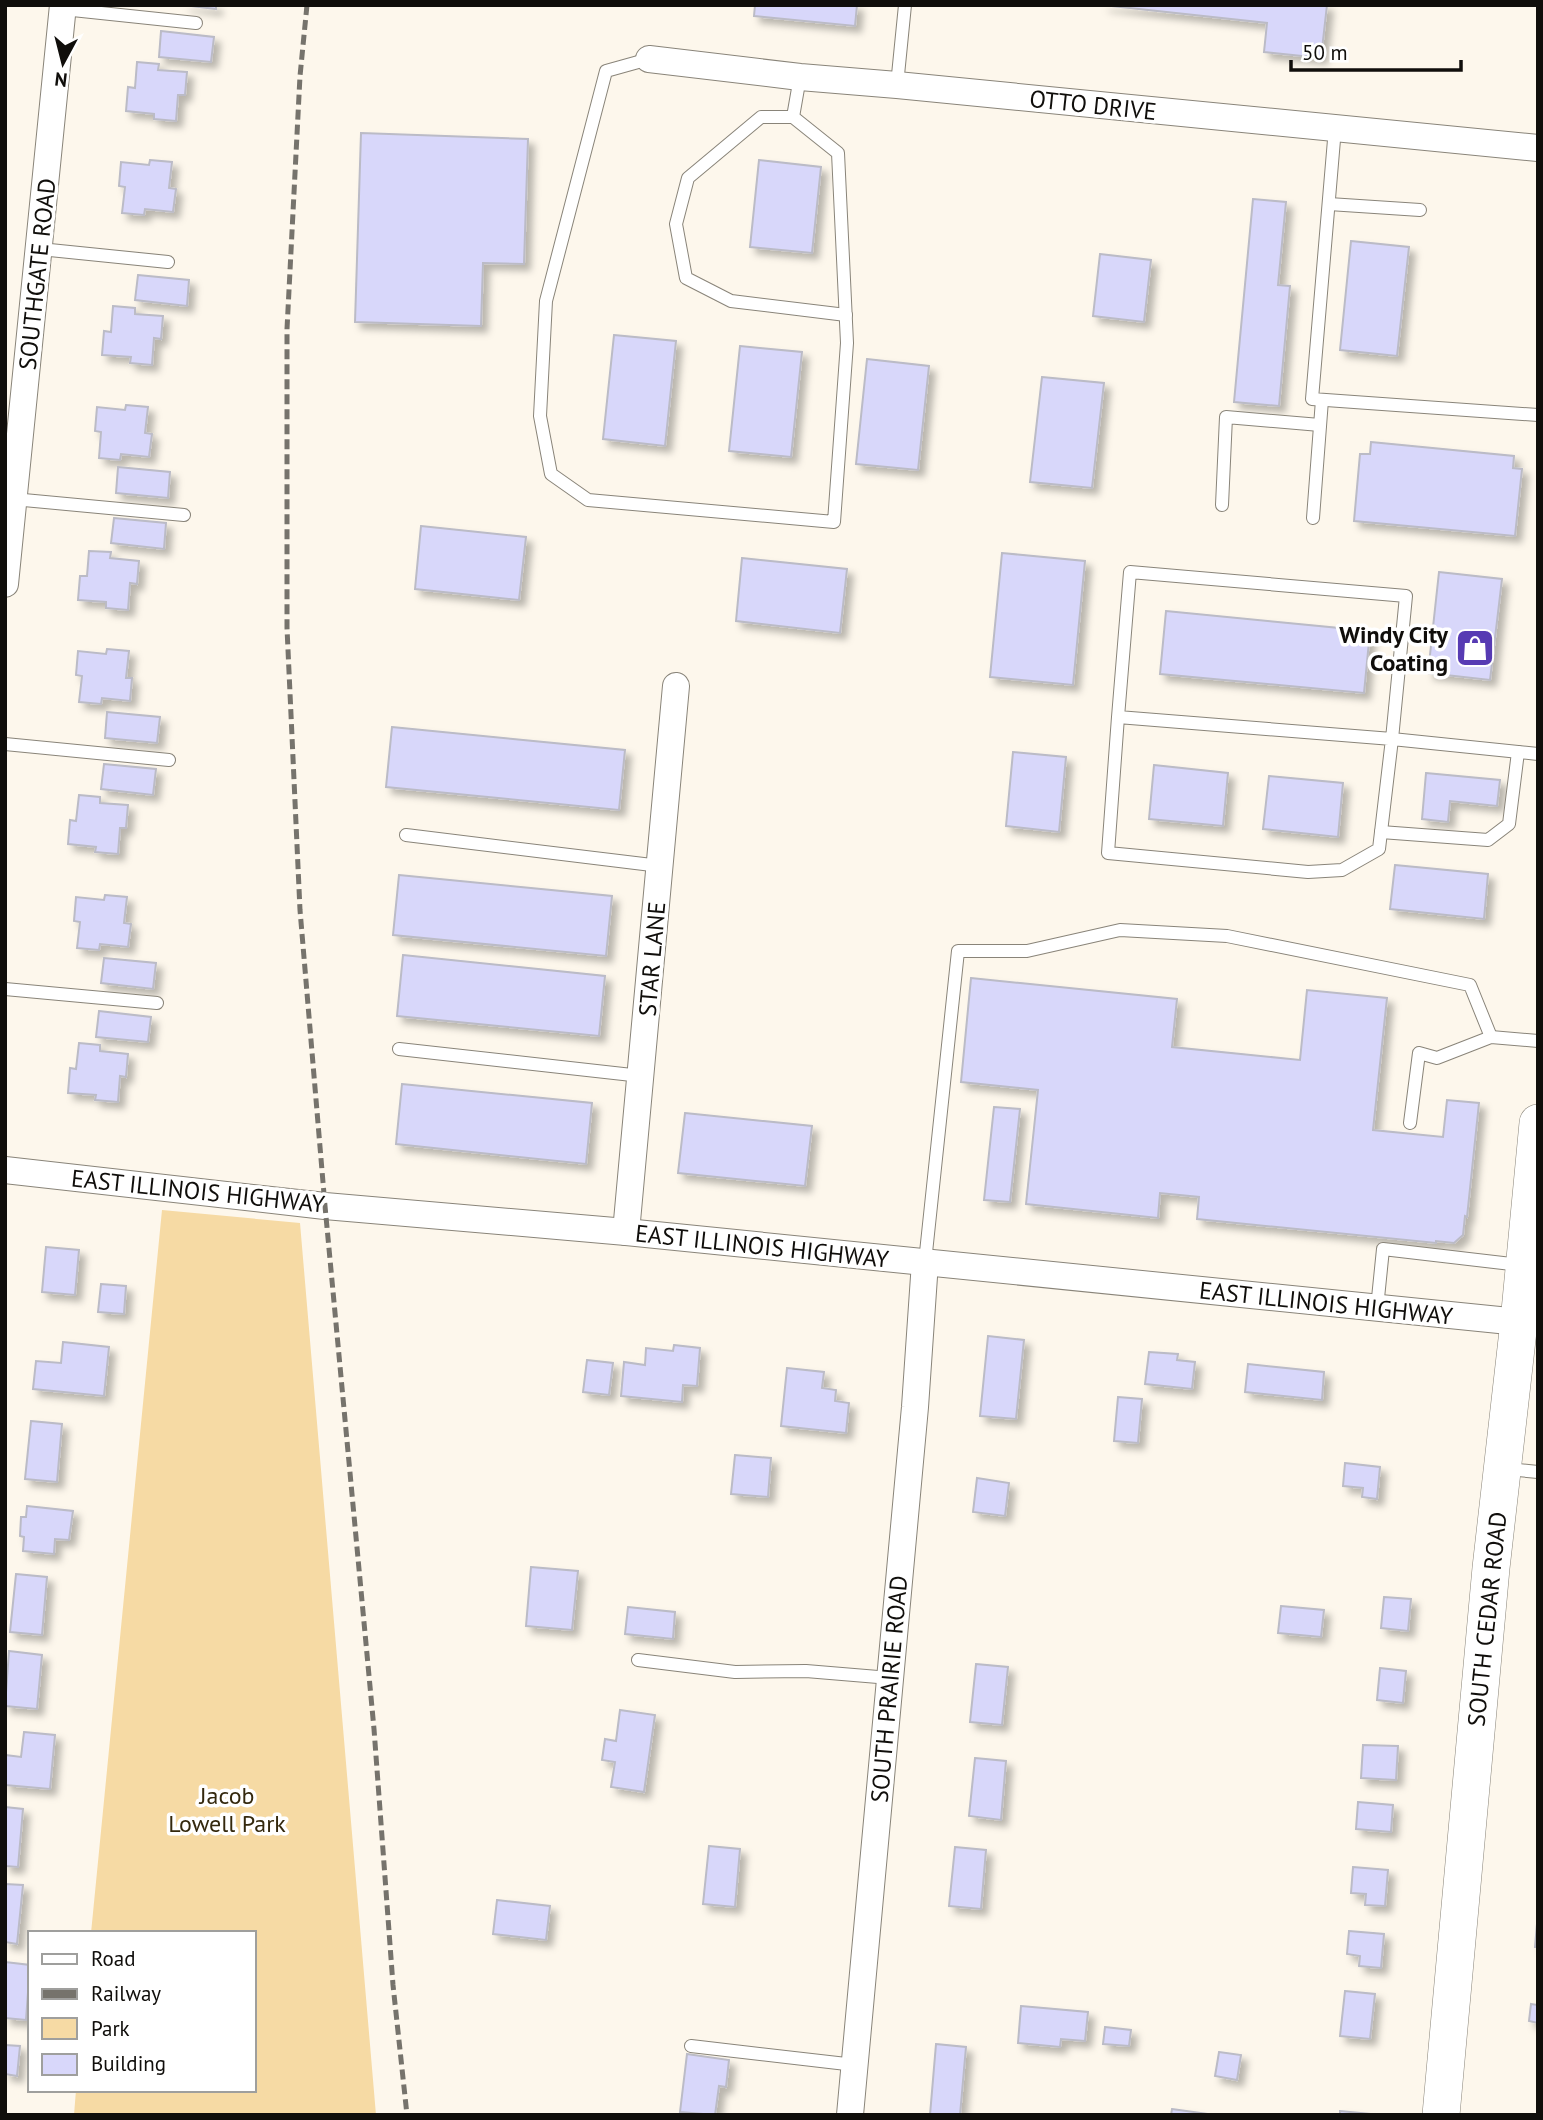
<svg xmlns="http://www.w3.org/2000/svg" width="1543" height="2120" font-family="'PT Sans',sans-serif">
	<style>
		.green { fill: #f6daa4 }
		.building { fill: #d8d7fa; stroke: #bbbbc6; stroke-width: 2; filter: url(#shadow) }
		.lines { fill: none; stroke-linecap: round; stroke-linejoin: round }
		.lane-casing { stroke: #898479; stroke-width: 14 }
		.street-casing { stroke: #898479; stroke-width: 28 }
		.secondary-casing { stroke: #898479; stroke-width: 38 }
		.lane { stroke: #fff; stroke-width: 12 }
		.street { stroke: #fff; stroke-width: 26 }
		.secondary { stroke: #fff; stroke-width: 37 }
		.rail { stroke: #76736c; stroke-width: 5; stroke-dasharray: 10 5; stroke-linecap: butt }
		.labels { text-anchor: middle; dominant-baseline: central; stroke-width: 7; stroke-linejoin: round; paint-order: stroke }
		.street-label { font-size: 24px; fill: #100e0b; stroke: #fff }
		.poi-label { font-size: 24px; font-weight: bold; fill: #100e0b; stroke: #fff; text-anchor: end }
		.park-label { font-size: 24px; fill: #34280d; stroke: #fff }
	</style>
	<defs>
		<filter id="shadow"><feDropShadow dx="6" dy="6" stdDeviation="3.5" flood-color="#0004"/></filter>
	</defs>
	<rect width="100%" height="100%" fill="#fdf7ec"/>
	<path class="green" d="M162 1210 300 1223 376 2115H74L76 2090H254V1933H91Z"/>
	<g class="building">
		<path d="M183 5H216V9Z"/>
		<path d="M755 5H857L855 26 754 16Z"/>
		<path d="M1102 5H1327L1321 58 1264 52 1267 23Z"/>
		<path d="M161 31 214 37 211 62 159 57Z"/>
		<path d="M137 62 159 64 158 70 187 72 185 95H178L176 121 154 119V114L126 111 128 87 135 88Z"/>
		<path d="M361 133 528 139 524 264 483 263 481 326 355 322Z"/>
		<path d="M150 160 172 162 169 188 176 189 173 212 145 209 144 215 122 213 125 187 119 186 121 162 149 165Z"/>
		<path d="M759 160 821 167 812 253 750 247Z"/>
		<path d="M1253 199 1286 202 1278 285 1290 286 1279 406 1234 402Z"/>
		<path d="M1351 241 1409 247 1397 356 1340 350Z"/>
		<path d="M1100 254 1151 260 1144 322 1093 316Z"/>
		<path d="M138 275 189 280 187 306 135 300Z"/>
		<path d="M113 306 135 308V314L163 316 161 339 154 338 152 365 130 363 131 357 102 355 104 331 111 332Z"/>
		<path d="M614 335 676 341 665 446 603 439Z"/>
		<path d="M740 346 802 352 791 457 729 451Z"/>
		<path d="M867 359 929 366 918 470 856 464Z"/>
		<path d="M1042 377 1104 383 1092 488 1030 482Z"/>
		<path d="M126 405 148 407 145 433 152 434 149 457 121 454 120 460 99 458 101 432 95 431 97 407 125 410Z"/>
		<path d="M1371 442 1514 456 1513 468 1522 469 1515 536 1354 521 1360 454H1370Z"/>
		<path d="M118 467 170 472 168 498 116 493Z"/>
		<path d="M114 518 166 523 164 549 111 543Z"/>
		<path d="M421 526 526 537 519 600 415 589Z"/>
		<path d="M89 551 111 552 110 558 139 561 137 584 130 583 128 610 106 608V602L78 600 80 576H87Z"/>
		<path d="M1002 553 1085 561 1073 685 990 677Z"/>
		<path d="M742 558 847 569 840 633 736 621Z"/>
		<path d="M1439 572 1502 579 1490 680 1428 673Z"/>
		<path d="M1166 611 1370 631 1364 693 1160 674Z"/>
		<path d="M107 649 129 651 126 678H132L130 701 102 698 101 704 79 702 82 676 76 675 78 651 106 654Z"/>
		<path d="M107 712 160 717 157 743 105 738Z"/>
		<path d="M392 727 625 750 619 810 386 787Z"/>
		<path d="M1013 752 1066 757 1059 832 1006 826Z"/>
		<path d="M104 764 156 769 153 795 101 789Z"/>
		<path d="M1154 765 1228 773 1223 826 1149 819Z"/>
		<path d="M1426 773 1500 780 1497 806 1450 801 1448 822 1422 819Z"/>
		<path d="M1269 776 1343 783 1338 837 1263 829Z"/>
		<path d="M79 795 100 797V803L128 805 126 828H120L118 854 95 852 96 847 68 844 70 820 76 821Z"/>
		<path d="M1395 865 1488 874 1484 919 1390 909Z"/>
		<path d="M399 875 612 896 606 956 393 935Z"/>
		<path d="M105 895 127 897 124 923 131 924 128 947 100 944 99 950 77 948 80 922 74 921 76 897 104 900Z"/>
		<path d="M403 955 605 976 599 1036 397 1016Z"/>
		<path d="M104 958 156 963 153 989 101 983Z"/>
		<path d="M971 978 1177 999 1172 1047 1300 1060 1307 990 1387 998 1373 1130 1443 1137 1447 1100 1479 1103 1467 1217 1465 1216 1463 1235 1454 1243 1436 1241V1243L1197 1219 1199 1197 1160 1193 1158 1218 1026 1204 1038 1090 961 1082Z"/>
		<path d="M99 1011 151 1017 148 1042 96 1037Z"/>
		<path d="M79 1043 100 1045V1051L128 1054 126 1077 120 1076 118 1102 95 1100 96 1095 68 1093 70 1068 76 1069Z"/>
		<path d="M402 1084 592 1103 586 1164 396 1144Z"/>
		<path d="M994 1107 1020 1109 1010 1202 984 1200Z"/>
		<path d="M685 1113 812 1126 805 1186 678 1173Z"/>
		<path d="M46 1247 79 1250 75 1295 42 1292Z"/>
		<path d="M101 1284 126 1286 124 1314 98 1312Z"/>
		<path d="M988 1336 1024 1340 1016 1419 980 1416Z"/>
		<path d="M63 1342 109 1347 104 1396 33 1389 36 1361 61 1363Z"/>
		<path d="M674 1345 700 1348 697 1386 683 1385 682 1402 621 1396 624 1362 645 1365 646 1348 673 1351Z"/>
		<path d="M1149 1352 1178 1354 1177 1360 1195 1362 1192 1389 1145 1384Z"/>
		<path d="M587 1360 613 1363 609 1395 583 1392Z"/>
		<path d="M1248 1364 1324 1372 1322 1400 1245 1392Z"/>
		<path d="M787 1368 824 1372 822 1388 836 1390 835 1401 849 1403 846 1433 781 1426Z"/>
		<path d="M1118 1397 1142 1399 1138 1443 1114 1441Z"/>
		<path d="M31 1421 62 1424 57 1482 25 1479Z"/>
		<path d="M735 1455 771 1458 768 1497 731 1494Z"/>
		<path d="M1345 1463 1380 1467 1377 1499 1362 1497 1363 1488 1343 1486Z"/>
		<path d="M977 1478 1009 1483 1005 1516 973 1512Z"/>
		<path d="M27 1506 73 1511 69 1540 55 1539 54 1554 23 1551 24 1537 20 1536 21 1517H26Z"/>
		<path d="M531 1567 578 1571 572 1630 526 1626Z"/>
		<path d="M16 1574 47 1577 42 1635 10 1632Z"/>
		<path d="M1384 1597 1411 1599 1408 1631 1381 1628Z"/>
		<path d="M1281 1606 1324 1610 1321 1637 1278 1633Z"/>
		<path d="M628 1607 675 1612 673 1639 625 1634Z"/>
		<path d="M9 1651 42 1655 37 1709 5 1706Z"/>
		<path d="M976 1664 1008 1667 1002 1725 970 1722Z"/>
		<path d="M1380 1668 1406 1671 1403 1703 1377 1700Z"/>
		<path d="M620 1710 655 1715 644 1792 611 1787 615 1762 602 1760 605 1739 616 1741Z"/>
		<path d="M24 1732 55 1735 50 1789 5 1785V1755L21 1757Z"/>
		<path d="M1363 1745 1398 1746 1396 1780 1361 1778Z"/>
		<path d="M975 1758 1006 1761 1001 1820 969 1816Z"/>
		<path d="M1358 1802 1393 1805 1391 1832 1356 1829Z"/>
		<path d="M5 1807 23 1809 18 1867 5 1866Z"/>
		<path d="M709 1846 740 1849 735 1907 703 1904Z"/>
		<path d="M955 1847 986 1850 981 1909 949 1906Z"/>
		<path d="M1353 1867 1388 1870 1385 1906 1365 1905 1366 1894 1351 1893Z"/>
		<path d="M5 1884 23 1885 17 1944 5 1942Z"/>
		<path d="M497 1900 550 1906 546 1940 493 1934Z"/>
		<path d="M1538 1912V1947H1535Z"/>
		<path d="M1349 1931 1384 1934 1381 1968 1359 1966 1360 1956 1347 1954Z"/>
		<path d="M5 1962 30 1965 26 2020 5 2018Z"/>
		<path d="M1345 1991 1375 1994 1370 2039 1340 2036Z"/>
		<path d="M1531 2004 1538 2005V2023L1529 2021Z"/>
		<path d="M1021 2006 1088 2012 1085 2041 1061 2039 1060 2047 1018 2043Z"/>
		<path d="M1105 2027 1131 2030 1129 2046 1103 2044Z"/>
		<path d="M936 2044 966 2047 960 2115H930Z"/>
		<path d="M5 2045 20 2046 17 2076 5 2074Z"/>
		<path d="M1219 2052 1241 2055 1237 2080 1215 2076Z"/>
		<path d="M687 2054 729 2060 726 2087 719 2086 715 2115 680 2112Z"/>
		<path d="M1172 2109 1215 2115H1171Z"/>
		<path d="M1340 2111 1370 2114V2115H1340Z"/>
	</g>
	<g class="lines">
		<g class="lane-casing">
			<g id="lane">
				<path d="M63 9 196 23"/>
				<path d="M649 59 606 71 546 301 540 416 551 474 588 500 834 522 847 343 838 153 793 117 800 77"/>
				<path d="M897 85 905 5"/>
				<path d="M793 117H761L688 178 676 224 686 278 731 301 846 315"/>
				<path d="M1335 128 1312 399 1538 415"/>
				<path d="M1329 204 1420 210"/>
				<path d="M40 249 168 262"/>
				<path d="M13 499 184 515"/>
				<path d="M1222 505 1226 417 1320 425"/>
				<path d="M1313 518 1322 400"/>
				<path d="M1118 717 1108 853 1308 872 1342 870 1379 849 1392 739 1406 596 1130 572 1118 717 1392 739 1538 754"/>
				<path d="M5 744 169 760"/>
				<path d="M1381 832 1488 840 1509 824 1518 752"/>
				<path d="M406 835 660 866"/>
				<path d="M5 989 157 1003"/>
				<path d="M399 1049 641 1076"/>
				<path d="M1410 1123 1419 1053 1437 1058 1491 1037 1538 1041"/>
				<path d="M925 1262 958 951H1027L1120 930 1227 936 1470 985 1491 1037"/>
				<path d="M1377 1308 1383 1249 1520 1265"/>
				<path d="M1507 1469 1538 1472"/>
				<path d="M638 1660 735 1672 806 1671 890 1678"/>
				<path d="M691 2046 855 2065"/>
			</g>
		</g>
		<g class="street-casing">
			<g id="street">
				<path d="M649 59 800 77 897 85 1538 148"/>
				<path d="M5 584 63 5"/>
				<path d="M5 1170 325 1206 626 1232 1519 1322"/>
				<path d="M626 1232 676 686"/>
				<path d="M850 2115 915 1407 925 1262"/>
			</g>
		</g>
		<g class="secondary-casing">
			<path id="secondary" d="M1441 2115 1491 1568 1519 1322 1538 1123"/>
		</g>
		<use href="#lane" class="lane"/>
		<use href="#street" class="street"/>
		<use href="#secondary" class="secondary"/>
		<path class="rail" d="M307 5 300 76 287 329V628L300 910 325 1206 374 1729 393 1985 407 2115"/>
	</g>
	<defs>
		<g id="shop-square" transform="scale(2.0125)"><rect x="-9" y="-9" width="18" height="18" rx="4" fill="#573bb3" stroke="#fff"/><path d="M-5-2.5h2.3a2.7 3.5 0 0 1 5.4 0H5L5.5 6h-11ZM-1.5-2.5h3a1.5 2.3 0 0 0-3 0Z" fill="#fff"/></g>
	</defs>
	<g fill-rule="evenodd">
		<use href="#shop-square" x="1475" y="648"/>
	</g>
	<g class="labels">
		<g class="street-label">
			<text transform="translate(1093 105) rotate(6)">OTTO DRIVE</text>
			<text transform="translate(37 274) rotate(-84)">SOUTHGATE ROAD</text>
			<text transform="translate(652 959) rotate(-85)">STAR LANE</text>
			<text transform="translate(198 1191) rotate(6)">EAST ILLINOIS HIGHWAY</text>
			<text transform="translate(762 1246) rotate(6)">EAST ILLINOIS HIGHWAY</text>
			<text transform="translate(1326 1303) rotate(6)">EAST ILLINOIS HIGHWAY</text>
			<text transform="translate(1487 1619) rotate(-84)">SOUTH CEDAR ROAD</text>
			<text transform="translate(889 1689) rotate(-85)">SOUTH PRAIRIE ROAD</text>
		</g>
		<g class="poi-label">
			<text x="1448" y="634">Windy City<tspan x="1448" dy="28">Coating</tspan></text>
		</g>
		<g class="park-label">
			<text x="227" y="1795">Jacob<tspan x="227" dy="28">Lowell Park</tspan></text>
		</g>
	</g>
	<rect width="1543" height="2120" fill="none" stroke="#100e0b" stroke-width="14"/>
	<rect x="28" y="1931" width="228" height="161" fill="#ffffff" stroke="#9f9f9d" stroke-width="2"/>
	<rect x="42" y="1954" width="35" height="10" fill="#ffffff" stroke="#9f9f9d" stroke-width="2"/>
	<text x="91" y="1966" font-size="21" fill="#100e0b">Road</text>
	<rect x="42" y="1989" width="35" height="10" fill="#76736c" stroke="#9f9f9d" stroke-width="2"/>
	<text x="91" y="2001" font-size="21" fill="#100e0b">Railway</text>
	<rect x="42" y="2018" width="35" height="21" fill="#f6daa4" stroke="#9f9f9d" stroke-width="2"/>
	<text x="91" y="2036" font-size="21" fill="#100e0b">Park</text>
	<rect x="42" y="2054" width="35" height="21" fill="#d8d7fa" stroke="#9f9f9d" stroke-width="2"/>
	<text x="91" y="2071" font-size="21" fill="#100e0b">Building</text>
	<g transform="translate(63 63) rotate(187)" stroke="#ffffff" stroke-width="5" paint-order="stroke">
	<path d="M0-5L12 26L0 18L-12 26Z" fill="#100e0b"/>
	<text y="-10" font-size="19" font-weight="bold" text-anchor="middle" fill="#100e0b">N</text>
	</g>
	<path d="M1291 60v10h170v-10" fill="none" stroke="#100e0b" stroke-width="3.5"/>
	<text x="1302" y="60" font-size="21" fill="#100e0b" stroke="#ffffff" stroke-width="5" paint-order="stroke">50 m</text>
</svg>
